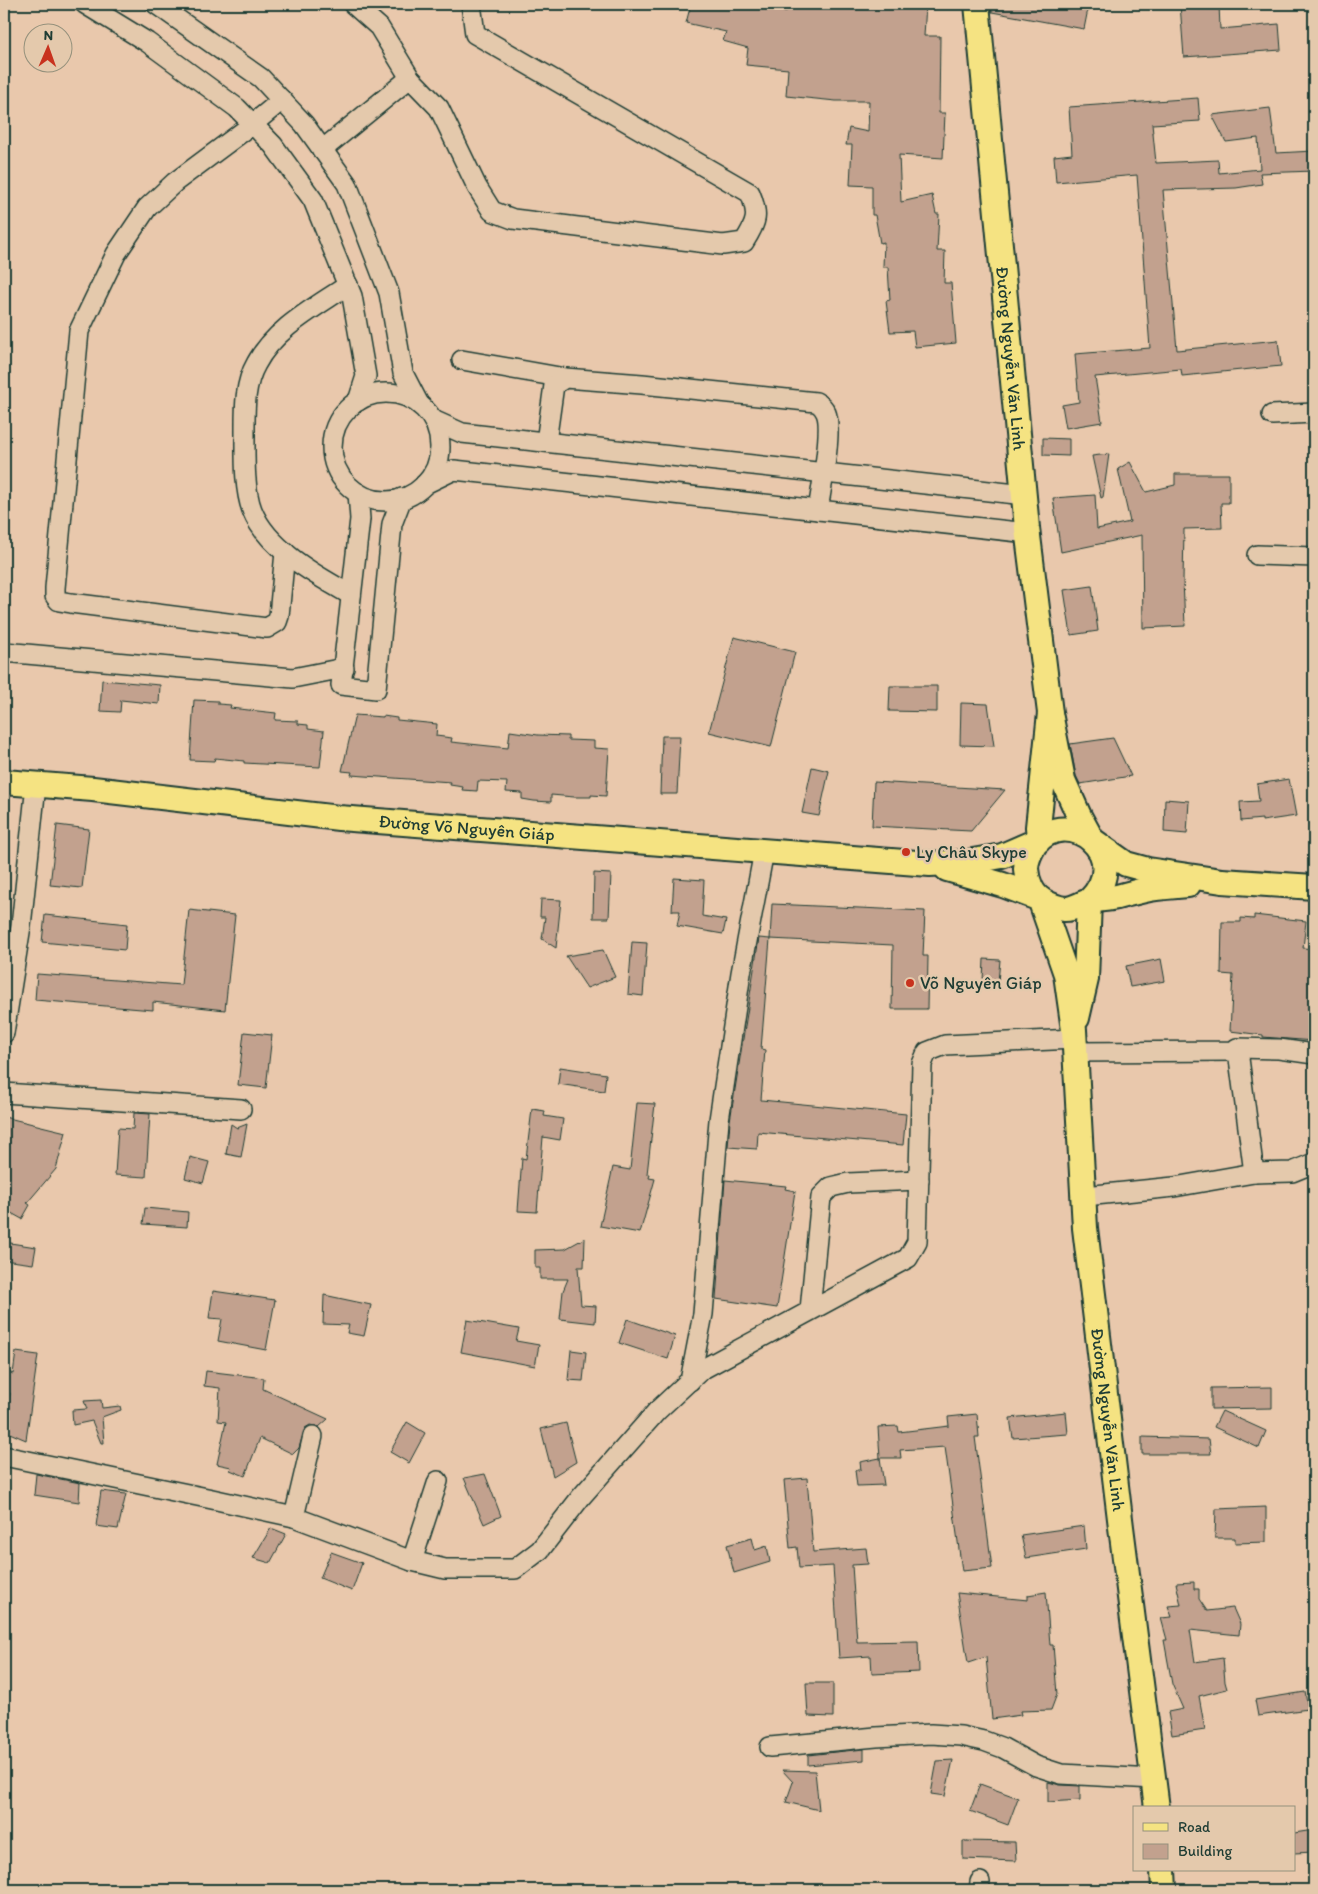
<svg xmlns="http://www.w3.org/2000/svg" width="1318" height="1894" font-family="Itim,sans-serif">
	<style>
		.building { fill: #c2a18e; stroke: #1f3d34 }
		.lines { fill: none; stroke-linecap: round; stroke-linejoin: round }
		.minor-casing { stroke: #1f3d34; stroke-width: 22 }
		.major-casing { stroke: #1f3d34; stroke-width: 28 }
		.minor { stroke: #e4c9ac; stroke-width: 19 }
		.major { stroke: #f5e382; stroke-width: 24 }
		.poi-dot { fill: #c8321e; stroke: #e4c9ac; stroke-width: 2 }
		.labels { text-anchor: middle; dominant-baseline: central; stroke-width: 5; stroke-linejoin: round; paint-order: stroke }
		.street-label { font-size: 18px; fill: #1f3d34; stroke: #e4c9ac }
		.poi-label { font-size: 18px; fill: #1f3d34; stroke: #e4c9ac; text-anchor: start }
	</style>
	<rect width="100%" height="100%" fill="#e9c8ac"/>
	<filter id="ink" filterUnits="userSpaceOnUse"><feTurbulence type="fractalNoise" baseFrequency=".02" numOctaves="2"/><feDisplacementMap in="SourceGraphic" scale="10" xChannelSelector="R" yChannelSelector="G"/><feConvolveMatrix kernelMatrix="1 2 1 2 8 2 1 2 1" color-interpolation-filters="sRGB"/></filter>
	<g filter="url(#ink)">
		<g class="building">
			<path d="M691 4H754L753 8 786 12V8L800 9 801 4H926L924 36H940L939 113H945L943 158 899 155 901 202 932 195 936 214H939L937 251H945L944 283H951L956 343 915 347 913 331 890 332 886 301 890 300 888 267H883L884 242 880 243 875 215H872V186L850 185 852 145H846L849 128 868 132 869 101H836L786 96 788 69 746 65 748 48 723 41 726 32 686 23Z"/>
			<path d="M991 4H1089L1084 29 992 12Z"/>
			<path d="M1180 4H1219L1220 29 1279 24 1281 50 1184 57Z"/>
			<path d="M1198 98 1200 121 1152 124 1156 163 1218 160 1219 173 1260 169 1258 138 1226 142 1212 115 1270 108 1276 153 1314 151V171L1260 173 1262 184 1236 188 1163 190 1177 350 1278 340 1281 366 1182 376 1181 369 1095 377 1102 422 1066 428 1062 405 1079 402 1075 354 1150 348 1137 175 1056 182 1054 156 1072 154 1069 107Z"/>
			<path d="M1043 438 1069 439V456L1043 455Z"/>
			<path d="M1109 454 1103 497 1101 498 1092 456Z"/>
			<path d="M1130 462 1146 492 1175 485V474H1229V503H1221L1222 528 1184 529 1183 580 1185 626 1143 628 1142 535 1061 552 1053 498 1095 495 1097 529 1130 522 1118 469Z"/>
			<path d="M1092 586 1098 631 1071 635 1064 590Z"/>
			<path d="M734 637 795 652 771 747 709 732Z"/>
			<path d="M102 680 160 685 159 704 121 700 120 712 100 711Z"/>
			<path d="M890 686H937V712L889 711Z"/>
			<path d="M194 700 218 701V704L231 705 230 708 276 713 275 720 298 721V724L308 725V729L324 731 320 767 244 763V761L215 758 214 761 190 760Z"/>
			<path d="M961 703 988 704 994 746 960 745Z"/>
			<path d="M355 715 383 717V716L397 718V720L437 724 436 736 452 738 451 742 508 748 510 731 538 735 568 736V740L594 741V748L609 749 606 796 591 795V797H574L551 795V802L534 801 522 799V793L506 792 507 782 478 781 477 791 462 790 463 787 450 785 451 782 351 775 352 772 342 771Z"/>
			<path d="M662 736H680L677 794H660Z"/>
			<path d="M1113 738 1131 776 1080 784 1076 776 1070 744Z"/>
			<path d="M812 767 829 771 819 816 802 813Z"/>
			<path d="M1289 779 1296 816 1262 821V819L1241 821 1240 802 1259 801 1257 784Z"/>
			<path d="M874 782 1005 790 971 831 872 826Z"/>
			<path d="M1165 799 1189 801 1187 834 1164 832Z"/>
			<path d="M57 825 89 829 82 888 50 885Z"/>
			<path d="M594 873 611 874 609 918H593Z"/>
			<path d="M674 878 704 880 702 916 726 920 723 934 677 926 680 911H672Z"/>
			<path d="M541 899 561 900 556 948 542 939 545 917H540Z"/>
			<path d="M772 904 925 911 923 956H928L927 1009H892L893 945 770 939Z"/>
			<path d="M189 910 235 915 225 1010 153 1002V1010L35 1000 37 974 181 985Z"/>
			<path d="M45 915 127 924 125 950 42 942Z"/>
			<path d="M1254 915 1306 921 1303 948 1314 949V1041L1263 1037V1035L1230 1031 1233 975 1221 974 1222 922H1241V918L1254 919Z"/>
			<path d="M759 938 770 939 761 1049 765 1050 761 1100 906 1114 903 1145 758 1132 757 1149 728 1147 730 1121Z"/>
			<path d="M632 942 647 943 643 996 628 994Z"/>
			<path d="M603 950 615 977 587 988 566 956Z"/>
			<path d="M984 959 1000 960 998 982 983 981Z"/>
			<path d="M1161 959 1165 981 1130 987 1126 966Z"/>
			<path d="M244 1032 272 1035 266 1088 238 1085Z"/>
			<path d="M560 1067 606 1074 604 1091 558 1084Z"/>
			<path d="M637 1103 655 1104 647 1174H650L649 1178 655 1179 640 1233 600 1226 613 1167 630 1170Z"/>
			<path d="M532 1109 545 1111 544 1116 563 1119 560 1140 543 1137 537 1212 518 1211 522 1158 526 1159Z"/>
			<path d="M134 1113 150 1114 146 1177 115 1175 118 1128 133 1129Z"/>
			<path d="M4 1117 66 1132 56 1169 27 1203 30 1205 22 1219 4 1209Z"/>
			<path d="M231 1124 237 1128 247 1124 241 1157 226 1154Z"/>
			<path d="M190 1157 209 1162 203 1183 185 1178Z"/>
			<path d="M725 1180 786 1186 785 1189 795 1191 777 1308 716 1299Z"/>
			<path d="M145 1208 188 1212 187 1227 143 1224Z"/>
			<path d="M585 1238 584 1267H578L581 1305 596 1306 595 1323 560 1319 563 1291 568 1279H540V1268H535V1250L565 1249Z"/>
			<path d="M4 1242 36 1247 33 1264 4 1260Z"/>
			<path d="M213 1291 275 1300 266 1350 218 1341 222 1319 209 1318Z"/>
			<path d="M324 1295 371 1305 364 1336 347 1333 349 1325 323 1324Z"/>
			<path d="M627 1319 675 1336 668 1359 619 1343Z"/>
			<path d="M467 1320 519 1329 516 1341 539 1345 535 1366 461 1352Z"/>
			<path d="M571 1350 586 1352 583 1381 568 1380Z"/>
			<path d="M16 1352 38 1355 26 1440 5 1431 10 1393 4 1390V1370L13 1374Z"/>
			<path d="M206 1371 264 1378 263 1389 328 1419 319 1427 310 1425 305 1428 299 1448 293 1454 260 1438 245 1476 230 1470 231 1467 217 1464 226 1422 218 1421 220 1388 204 1386Z"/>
			<path d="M1272 1387V1408L1211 1409V1388Z"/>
			<path d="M101 1400 102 1408 120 1406 121 1410 102 1417 104 1443H101L92 1421 73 1425 72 1410 87 1409 84 1401Z"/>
			<path d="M1222 1411 1266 1431 1259 1448 1214 1427Z"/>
			<path d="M1066 1412 1068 1434 1013 1438 1010 1418Z"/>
			<path d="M977 1414 979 1437H975L992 1568 962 1571 945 1447 900 1450 901 1458H880L878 1427 898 1426 899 1432 949 1426 948 1417Z"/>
			<path d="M407 1422 425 1433 409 1463 390 1452Z"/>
			<path d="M566 1423 576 1462 553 1476 541 1429Z"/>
			<path d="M1142 1437 1209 1439 1211 1454H1142Z"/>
			<path d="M880 1458 884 1485 857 1486 855 1470H861L860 1462Z"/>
			<path d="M36 1474 80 1483 79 1502 34 1495Z"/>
			<path d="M485 1474 501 1516 484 1524 464 1478Z"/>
			<path d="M807 1478 813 1552 866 1548 868 1564 852 1565 857 1642 918 1641 919 1672 872 1674 871 1656 839 1658 833 1566 799 1568 797 1547 790 1548 784 1480Z"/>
			<path d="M101 1491 126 1494 118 1529 96 1526Z"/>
			<path d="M1266 1507V1542L1235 1543V1538H1215L1216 1509Z"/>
			<path d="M1084 1526 1086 1549 1026 1558 1021 1535Z"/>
			<path d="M271 1528 286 1534 270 1563 253 1558Z"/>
			<path d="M752 1538 755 1550 767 1546 770 1562 734 1573 727 1545Z"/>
			<path d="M331 1552 362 1563 352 1591 320 1578Z"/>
			<path d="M1194 1582V1589H1199V1599L1207 1611 1233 1608 1240 1624 1239 1635 1190 1630 1195 1662 1223 1658 1225 1682 1227 1689 1199 1696 1205 1730 1172 1735 1168 1712 1183 1709 1172 1684 1164 1640H1167L1161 1618 1172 1617 1168 1606 1181 1605 1176 1583Z"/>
			<path d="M1046 1592 1050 1645H1053L1057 1694 1051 1710 1020 1711 1021 1715 992 1719 986 1657 968 1663 957 1593 1028 1600V1595Z"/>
			<path d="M806 1683H833V1717L808 1716Z"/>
			<path d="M1305 1692 1308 1709 1258 1716 1255 1700Z"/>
			<path d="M864 1749V1760L808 1765V1755Z"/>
			<path d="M953 1760 945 1796 931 1794 937 1761Z"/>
			<path d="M782 1770 815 1771 819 1810 786 1802 793 1782Z"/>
			<path d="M1048 1782 1060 1785 1080 1786V1800L1048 1802Z"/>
			<path d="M980 1784 1018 1798 1008 1825 970 1811Z"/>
			<path d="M1314 1830V1852L1294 1853V1833Z"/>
			<path d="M963 1841 1015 1842 1016 1861 963 1859Z"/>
		</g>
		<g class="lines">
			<g class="minor-casing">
				<g id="minor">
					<path d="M85 4 147 42 237 108 273 145 313 200 352 296 366 376 358 401"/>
					<path d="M156 4 261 78 304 124 347 184 389 293 403 373 418 402"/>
					<path d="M353 4 379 27 410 78 439 108 477 187 492 211 513 219 723 245 744 242C757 222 759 215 750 193L475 34 471 4"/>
					<path d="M282 100 253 124 175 182 147 208 116 254 79 331 55 588V596L59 601 71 603 267 628 277 622 279 616 285 552"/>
					<path d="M322 150 410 78"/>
					<path d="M348 285C316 307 275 328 256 364 244 385 245 410 245 434 245 457 244 489 252 510 267 549 317 576 351 595"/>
					<path d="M462 360 565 378"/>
					<circle cx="386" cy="447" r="54"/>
					<path d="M1272 415 1314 413"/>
					<path d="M433 420 462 433 1025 495"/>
					<path d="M546 442 554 385 565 378 642 384 816 402C820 404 824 408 826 413 833 429 821 490 818 510"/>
					<path d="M425 484 454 470 1028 533"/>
					<path d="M358 493 360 519 341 685 376 689 392 524 402 498"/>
					<path d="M1257 555 1314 557"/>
					<path d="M4 652 293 678 344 668"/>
					<path d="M4 1033 21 926 36 785"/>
					<path d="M1238 1051 1254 1173"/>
					<path d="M1075 1052 1238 1051 1237 1048 1279 1049 1314 1054"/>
					<path d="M4 1093 241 1109"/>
					<path d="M1085 1196 1174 1187 1254 1173 1292 1172 1314 1163"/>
					<path d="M810 1310 821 1197 831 1187 848 1183 919 1180"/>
					<path d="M690 1381 703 1314 719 1120 741 973 764 851"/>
					<path d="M4 1456 212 1499 294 1517 412 1561 445 1569H515L540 1550 581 1497 657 1411 701 1370 908 1258 917 1242 922 1064 927 1052 945 1045 1074 1039"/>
					<path d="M294 1517 313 1436"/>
					<path d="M412 1561 438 1481"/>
					<path d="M770 1747 876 1737 931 1734 961 1736 984 1741 1003 1748 1036 1766 1061 1774 1154 1779"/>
					<path d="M979 1890 980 1882"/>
				</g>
			</g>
			<g class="major-casing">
				<g id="major">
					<path id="s1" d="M977 4 1027 528 1050 713 1063 780 1079 816 1092 840 1126 864 1148 870 1222 881 1314 887"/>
					<path id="s2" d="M4 782 93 789 339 818 930 864 967 862 1002 856 1039 840 1038 827 1050 713"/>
					<path id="s3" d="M947 869 1003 885 1040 899 1066 974 1074 1030 1085 1228 1121 1527 1157 1808"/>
					<path d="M1089 901C1135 855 1068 804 1035 844 1030 852 1026 860 1026 869 1027 881 1032 895 1043 901 1050 905 1057 908 1065 909 1075 909 1081 903 1090 901 1099 899 1108 899 1117 897 1128 894 1139 891 1150 889 1163 887 1175 886 1188 885"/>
					<path d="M1077 1018 1086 979 1089 901"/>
					<path d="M1163 1870 1164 1890"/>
				</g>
			</g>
			<use href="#minor" class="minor"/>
			<use href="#major" class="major"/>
		</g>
	</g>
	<g class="poi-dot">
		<circle cx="906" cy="852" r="5"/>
		<circle cx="910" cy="983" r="5"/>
	</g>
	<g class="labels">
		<g class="street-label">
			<text stroke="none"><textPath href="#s1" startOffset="356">Đường Nguyễn Văn Linh</textPath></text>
			<text stroke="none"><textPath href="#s2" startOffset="465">Đường Võ Nguyên Giáp</textPath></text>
			<text stroke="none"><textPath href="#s3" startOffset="625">Đường Nguyễn Văn Linh</textPath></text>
		</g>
		<g class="poi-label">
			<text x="916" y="852">Ly Châu Skype</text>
			<text x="920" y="983">Võ Nguyên Giáp</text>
		</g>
	</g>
	<rect width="1318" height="1894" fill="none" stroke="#e4c9ac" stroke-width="20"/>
	<rect x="10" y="10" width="1298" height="1874" fill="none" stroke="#1f3d34" stroke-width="2" filter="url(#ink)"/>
	<rect x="1133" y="1806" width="162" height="65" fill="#e4c9ac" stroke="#95917c"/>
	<rect x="1143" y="1823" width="25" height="8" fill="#f5e382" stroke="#95917c"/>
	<text x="1178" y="1832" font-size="15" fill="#1f3d34">Road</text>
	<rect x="1143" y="1844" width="25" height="15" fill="#c2a18e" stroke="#95917c"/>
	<text x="1178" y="1856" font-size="15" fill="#1f3d34">Building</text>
	<g transform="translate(48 48) rotate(2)"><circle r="24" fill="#e4c9ac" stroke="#95917c"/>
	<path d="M0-4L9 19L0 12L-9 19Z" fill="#c8321e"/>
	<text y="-8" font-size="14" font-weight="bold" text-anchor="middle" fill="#1f3d34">N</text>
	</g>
</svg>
